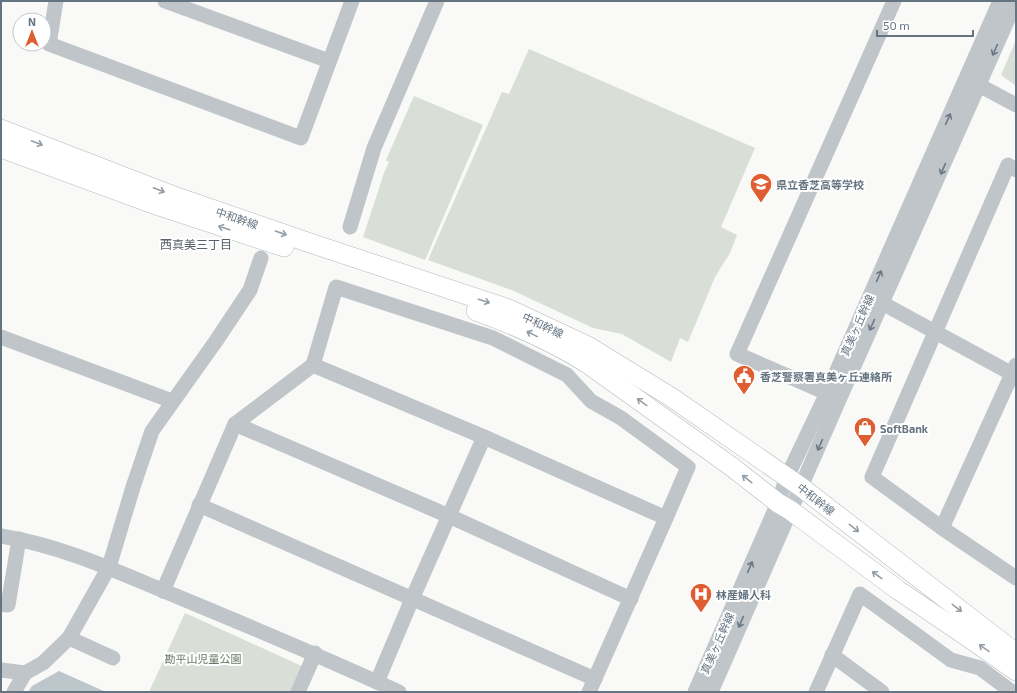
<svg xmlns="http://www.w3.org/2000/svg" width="1017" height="693" font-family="'Exo 2','Noto Sans JP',sans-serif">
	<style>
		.green { fill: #d9ded6 }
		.water { fill: #bcc6cb }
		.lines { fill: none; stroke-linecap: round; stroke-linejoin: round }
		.major-casing { stroke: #b4b9bd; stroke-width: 20 }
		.minor { stroke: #c0c5c9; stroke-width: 15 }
		.major { stroke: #fff; stroke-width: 19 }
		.oneway { stroke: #6a7885 }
		.oneway2 { stroke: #939ea7 }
		.labels { text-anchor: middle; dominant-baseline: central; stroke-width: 4; stroke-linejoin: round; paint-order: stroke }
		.poi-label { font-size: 11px; font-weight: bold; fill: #657481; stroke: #fff; text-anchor: start }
		.street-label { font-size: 11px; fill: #657481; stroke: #fff }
		.park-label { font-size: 11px; fill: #677964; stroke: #fff }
		.neighbourhood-label { font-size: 12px; fill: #57626c; stroke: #fff }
	</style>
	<rect width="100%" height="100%" fill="#f9f9f7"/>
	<g class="green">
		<path d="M1016 40V86L1001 75Z"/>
		<path d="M529 49 755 148 721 227 737 235 730 253 715 277 688 342 680 338 671 362 622 334 593 328 514 291 428 260 502 92 509 94Z"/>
		<path d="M414 96 483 125 425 260 363 237 384 173 389 162 386 160Z"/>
		<path d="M185 613 304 667 292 692H149Z"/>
	</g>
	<path class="water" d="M59 671 106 692H28L32 686Z"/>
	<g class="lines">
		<g class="major-casing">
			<g id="major">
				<path d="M1 129 174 196 307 242 509 309 588 346 671 397 801 487 1016 653"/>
				<path d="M1 148 156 205 284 247"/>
				<path d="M476 311C515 325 553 342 588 364L732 467 778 503 790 510 898 590 969 638 1016 671"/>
			</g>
		</g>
		<g class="minor">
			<path d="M56 1 49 44 301 138 352 1"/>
			<path d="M165 1 329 61"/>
			<path d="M971 81 1016 105"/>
			<path d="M1016 170 1008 165 872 477 942 528 1016 578"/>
			<path d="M350 227 374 148 437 1"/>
			<path d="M882 303 1016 376"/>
			<path d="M1 337 172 401"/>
			<path d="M313 365 484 437 666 518 589 692"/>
			<path d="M827 393 737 354 894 1"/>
			<path d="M235 424 449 516 631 599"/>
			<path d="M199 505 595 679"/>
			<path d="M942 528 1016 365"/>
			<path d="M1 536C63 546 118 572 176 596 251 627 325 658 399 692"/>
			<path d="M163 591 235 424 313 365 336 287 493 338 567 375 591 401 621 418 688 467 666 518"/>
			<path d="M1 604 8 605 19 539"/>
			<path d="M69 638 113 658"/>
			<path d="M832 655 882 692"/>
			<path d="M1 670 25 673"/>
			<path d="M377 682 412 599 484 437"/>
			<path d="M14 692 25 673 43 663 69 638 109 567 133 487 152 431 216 341 250 290 261 258"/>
			<path d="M298 692 315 653"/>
			<path d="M695 692 778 503 787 477 827 393 1000 1"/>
			<path d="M711 692C811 461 914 231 1016 1"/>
			<path d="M816 692 860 594 951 660 980 668 1012 692"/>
		</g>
		<use href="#major" class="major"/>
	</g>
	<defs><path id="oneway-shaft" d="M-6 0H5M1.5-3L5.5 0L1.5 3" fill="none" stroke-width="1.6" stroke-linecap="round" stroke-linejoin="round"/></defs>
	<g class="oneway">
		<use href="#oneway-shaft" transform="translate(995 50) rotate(114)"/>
		<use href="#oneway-shaft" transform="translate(948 119) rotate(-66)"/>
		<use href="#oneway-shaft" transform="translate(943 169) rotate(113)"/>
		<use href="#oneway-shaft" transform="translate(879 276) rotate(-66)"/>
		<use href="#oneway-shaft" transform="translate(872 325) rotate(114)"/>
		<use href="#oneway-shaft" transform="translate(820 445) rotate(114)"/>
		<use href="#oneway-shaft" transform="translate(750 567) rotate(-67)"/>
		<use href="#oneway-shaft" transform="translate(741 622) rotate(113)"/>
	</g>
	<g class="oneway2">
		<use href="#oneway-shaft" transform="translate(37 143) rotate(21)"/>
		<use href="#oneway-shaft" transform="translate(159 190) rotate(21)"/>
		<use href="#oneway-shaft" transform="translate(224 228) rotate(-162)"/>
		<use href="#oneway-shaft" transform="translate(281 233) rotate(19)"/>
		<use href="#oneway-shaft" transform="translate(484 301) rotate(18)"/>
		<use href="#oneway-shaft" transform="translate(532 334) rotate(-154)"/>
		<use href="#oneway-shaft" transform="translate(642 402) rotate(-144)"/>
		<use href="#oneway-shaft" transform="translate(747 479) rotate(-142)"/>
		<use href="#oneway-shaft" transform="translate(854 528) rotate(38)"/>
		<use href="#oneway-shaft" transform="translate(877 575) rotate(-143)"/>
		<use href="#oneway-shaft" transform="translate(957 608) rotate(37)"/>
		<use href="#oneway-shaft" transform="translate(984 648) rotate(-145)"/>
	</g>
	<defs>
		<g id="school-pin" transform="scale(1.15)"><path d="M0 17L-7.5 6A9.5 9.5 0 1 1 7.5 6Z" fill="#df5e31" stroke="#fff"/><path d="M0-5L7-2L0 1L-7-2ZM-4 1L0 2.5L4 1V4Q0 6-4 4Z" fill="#fff"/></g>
		<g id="civic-pin" transform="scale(1.15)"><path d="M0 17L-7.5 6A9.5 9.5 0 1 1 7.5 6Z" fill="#df5e31" stroke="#fff"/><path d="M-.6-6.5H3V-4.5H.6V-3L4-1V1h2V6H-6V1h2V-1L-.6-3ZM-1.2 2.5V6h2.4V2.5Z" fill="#fff"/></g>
		<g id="shop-pin" transform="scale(1.15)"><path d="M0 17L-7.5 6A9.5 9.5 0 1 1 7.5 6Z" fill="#df5e31" stroke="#fff"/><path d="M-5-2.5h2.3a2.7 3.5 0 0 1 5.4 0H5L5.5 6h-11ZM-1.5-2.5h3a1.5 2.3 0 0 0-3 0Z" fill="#fff"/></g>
		<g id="hospital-pin" transform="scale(1.15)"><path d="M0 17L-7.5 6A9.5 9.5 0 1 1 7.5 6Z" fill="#df5e31" stroke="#fff"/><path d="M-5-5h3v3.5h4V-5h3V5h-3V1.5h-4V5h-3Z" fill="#fff"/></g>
	</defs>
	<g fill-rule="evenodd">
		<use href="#school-pin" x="761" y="184"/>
		<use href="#civic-pin" x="744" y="376"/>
		<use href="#shop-pin" x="865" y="428"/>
		<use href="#hospital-pin" x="701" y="594"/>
	</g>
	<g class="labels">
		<g class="poi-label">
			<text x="776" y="184">県立香芝高等学校</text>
			<text x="760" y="376">香芝警察署真美ヶ丘連絡所</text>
			<text x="880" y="428">SoftBank</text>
			<text x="716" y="594">林産婦人科</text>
		</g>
		<g class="street-label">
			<text transform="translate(237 218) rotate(19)">中和幹線</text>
			<text transform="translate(543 325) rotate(25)">中和幹線</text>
			<text transform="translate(857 325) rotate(-66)">真美ヶ丘幹線</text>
			<text transform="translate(816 499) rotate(38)">中和幹線</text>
			<text transform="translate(717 643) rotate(-66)">真美ヶ丘幹線</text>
		</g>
		<g class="park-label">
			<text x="203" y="658">勘平山児童公園</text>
		</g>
		<g class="neighbourhood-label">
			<text x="196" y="244">西真美三丁目</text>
		</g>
	</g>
	<rect width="1017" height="693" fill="none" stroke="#657481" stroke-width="4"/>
	<g transform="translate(32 32)"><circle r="19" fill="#ffffff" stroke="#c1c7cd"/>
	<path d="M0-3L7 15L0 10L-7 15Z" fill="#df5e31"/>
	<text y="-6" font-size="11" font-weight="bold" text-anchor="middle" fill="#657481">N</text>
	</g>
	<path d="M877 30v6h96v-6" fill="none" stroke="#657481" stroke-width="2"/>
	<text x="883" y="30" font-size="12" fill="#657481" stroke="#ffffff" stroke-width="3" paint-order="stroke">50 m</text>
</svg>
